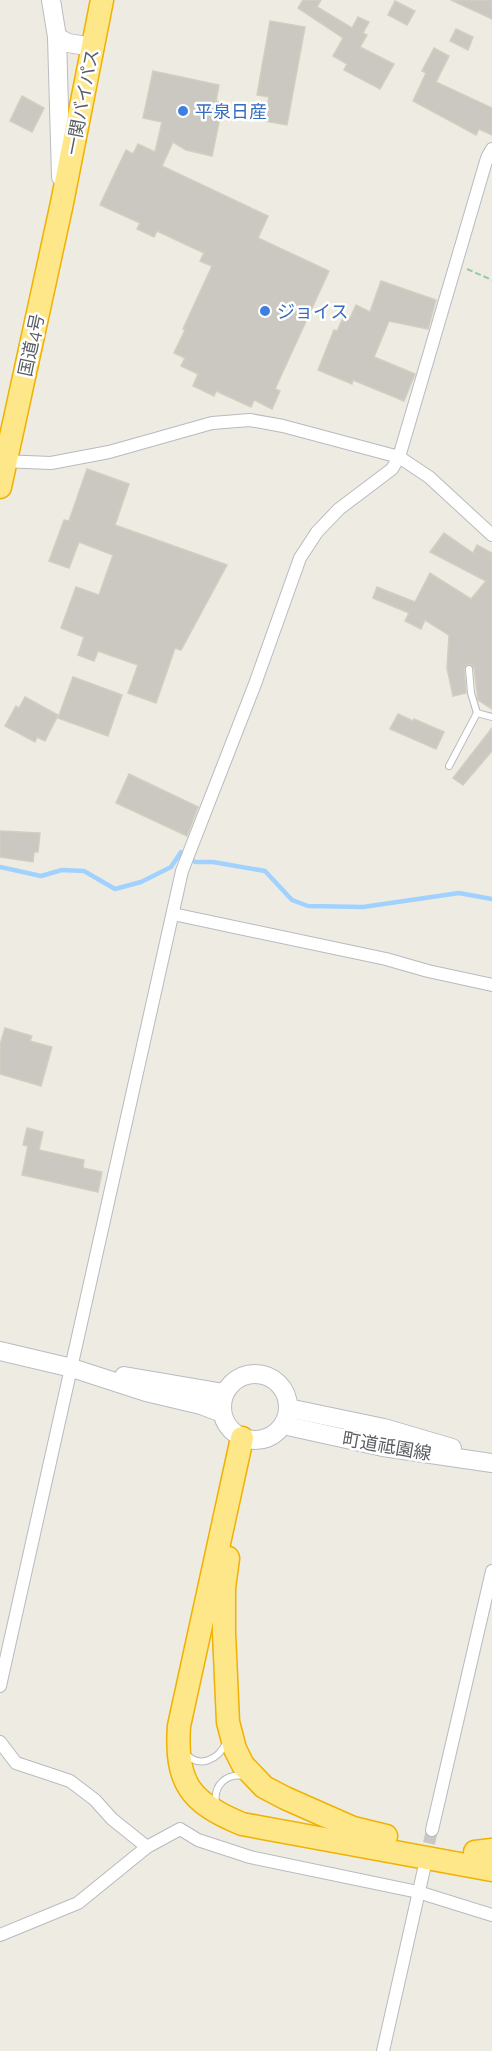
<svg xmlns="http://www.w3.org/2000/svg" width="492" height="2051" font-family="Raleway,'Noto Sans JP',sans-serif">
	<style>
		.lines { fill: none; stroke-linecap: round; stroke-linejoin: round }
		.stream { stroke: #a1d1ff; stroke-width: 4.5 }
		.building { fill: #cac8c1; stroke: #d2cec0; stroke-width: 1.5 }
		.street-tunnel { stroke: #c9c8c2; stroke-width: 12; stroke-dasharray: 12 6; stroke-linecap: butt }
		.lane-casing { stroke: #b7babf; stroke-width: 8 }
		.street-casing { stroke: #b7babf; stroke-width: 14 }
		.secondary-casing { stroke: #b8bbc1; stroke-width: 20 }
		.highway-casing { stroke: #f0b100; stroke-width: 25 }
		.path { stroke: #97c7a7; stroke-width: 2; stroke-dasharray: 6 3; stroke-linecap: butt }
		.lane { stroke: #fff; stroke-width: 6 }
		.street { stroke: #fff; stroke-width: 12 }
		.secondary { stroke: #fff; stroke-width: 18 }
		.highway { stroke: #fee788; stroke-width: 22 }
		.shop-dot { fill: #3f7fe0; stroke: #fff; stroke-width: 2 }
		.labels { text-anchor: middle; dominant-baseline: central; stroke-width: 5; stroke-linejoin: round; paint-order: stroke }
		.street-label { font-size: 18px; fill: #5a5e63; stroke: #fff }
		.shop-label { font-size: 18px; fill: #366cbe; stroke: #fff; text-anchor: start }
	</style>
	<rect width="100%" height="100%" fill="#eeece2"/>
	<g class="lines">
		<path class="stream" d="M0 867 41 876 62 870 84 871 115 889 141 882 171 867 181 852 195 862H213L265 871 292 900 308 906 363 907 459 893 492 899"/>
	</g>
	<g class="building">
		<path d="M303 0H321L317 7 352 28 358 17 369 22 363 33 367 35 360 47 394 64 380 89 344 70 347 64 333 56 343 38 298 8Z"/>
		<path d="M451 0H492V19Z"/>
		<path d="M395 1 415 11 407 25 388 15Z"/>
		<path d="M270 21 305 27 287 125 264 121 269 97 257 95Z"/>
		<path d="M456 29 473 37 468 50 450 41Z"/>
		<path d="M434 48 449 56 436 82 492 108V135L479 129 476 135 413 101 426 73 422 71Z"/>
		<path d="M153 71 219 85 216 101 223 103 212 156 186 150 173 142 162 166 268 216 258 238 329 271 275 389 280 391 272 409 254 400 251 407 216 391 214 396 193 386 198 374 181 366 185 358 174 353 185 330 183 329 212 266 200 261 204 253 157 231 154 237 137 229 140 223 100 205 126 150 133 154 138 144 155 152 162 122 143 118Z"/>
		<path d="M22 96 44 108 32 132 10 121Z"/>
		<path d="M381 281 436 300 428 329 389 321 374 357 415 374 404 401 353 380 352 384 318 370 334 330 337 331 344 316 350 318 356 305 370 312Z"/>
		<path d="M87 469 129 484 115 525 227 565 181 650 175 648 156 703 128 693 138 665 98 651 94 661 78 655 84 637 61 628 76 587 99 595 113 555 79 542 69 568 49 561 64 520 69 521Z"/>
		<path d="M444 533 473 553 477 545 492 553V709L478 700 474 668 471 664 466 665 464 669 466 693 453 696 447 668 449 635 425 620 421 629 405 621 409 613 373 598 377 587 415 602 430 573 471 599 486 581 430 552Z"/>
		<path d="M73 677 122 695 108 736 58 718Z"/>
		<path d="M25 697 58 715 45 741 37 737 35 742 5 726 16 706 19 708Z"/>
		<path d="M398 714 413 721 414 719 444 732 436 749 390 729Z"/>
		<path d="M492 728V751L463 785 453 778Z"/>
		<path d="M129 774 198 807 187 836 116 803Z"/>
		<path d="M0 831 40 833 38 852H34L33 862 0 857Z"/>
		<path d="M5 1028 32 1036 30 1041 52 1047 41 1086 0 1074V1045Z"/>
		<path d="M27 1128 43 1132 39 1150 84 1160 83 1168 102 1172 98 1192 22 1175 28 1146 23 1145Z"/>
	</g>
	<g class="lines">
		<path class="street-tunnel" d="M425 1861 432 1830"/>
		<g class="lane-casing">
			<g id="lane">
				<path d="M469 669 471 693 477 713"/>
				<path d="M449 766 477 713 492 717"/>
				<path d="M185 1753C199 1769 218 1760 226 1743"/>
				<path d="M216 1804C213 1785 226 1773 245 1776"/>
			</g>
		</g>
		<g class="street-casing">
			<g id="street">
				<path d="M1 461 51 463 109 452 212 423 250 420 283 426 399 457 429 477 492 535"/>
				<path d="M173 914 386 959 428 971 492 985"/>
				<path d="M0 1686 182 871 255 684 300 558 317 532 339 509 392 469 399 457 487 158 492 149"/>
				<path d="M0 1742 16 1763 70 1781 95 1800 112 1819 147 1847"/>
				<path d="M432 1830 492 1571"/>
				<path d="M0 1935 78 1903 147 1847 180 1829 198 1840 250 1857 418 1892 492 1915"/>
				<path d="M383 2051 424 1869"/>
			</g>
		</g>
		<g class="secondary-casing">
			<g id="secondary">
				<path d="M51 0 57 37 61 177"/>
				<path d="M57 37 68 43 93 47"/>
				<path d="M0 1351 72 1368 146 1392 201 1405 222 1413"/>
				<circle cx="255" cy="1407" r="33"/>
				<path d="M124 1376 224 1393"/>
				<path d="M288 1408 384 1428 452 1448"/>
				<path d="M283 1425 383 1447 492 1463"/>
			</g>
		</g>
		<g class="highway-casing">
			<g id="highway">
				<path d="M0 487 62 203 102 0"/>
				<path d="M242 1438 179 1726C175 1782 190 1803 242 1824L492 1870"/>
				<path d="M228 1558 224 1588V1633L228 1722 235 1749 243 1765 264 1787 285 1798 353 1828 386 1836"/>
				<path d="M475 1852 492 1850"/>
			</g>
		</g>
		<path class="path" d="M467 269 492 280"/>
		<use href="#lane" class="lane"/>
		<use href="#street" class="street"/>
		<use href="#secondary" class="secondary"/>
		<use href="#highway" class="highway"/>
	</g>
	<g class="shop-dot">
		<circle cx="183" cy="111" r="6"/>
		<circle cx="265" cy="311" r="6"/>
	</g>
	<g class="labels">
		<g class="street-label">
			<text transform="translate(82 102) rotate(-79)">一関バイパス</text>
			<text transform="translate(31 345) rotate(-78)">国道4号</text>
			<text transform="translate(387 1446) rotate(10)">町道祗園線</text>
		</g>
		<g class="shop-label">
			<text x="195" y="111">平泉日産</text>
			<text x="277" y="311">ジョイス</text>
		</g>
	</g>
</svg>
